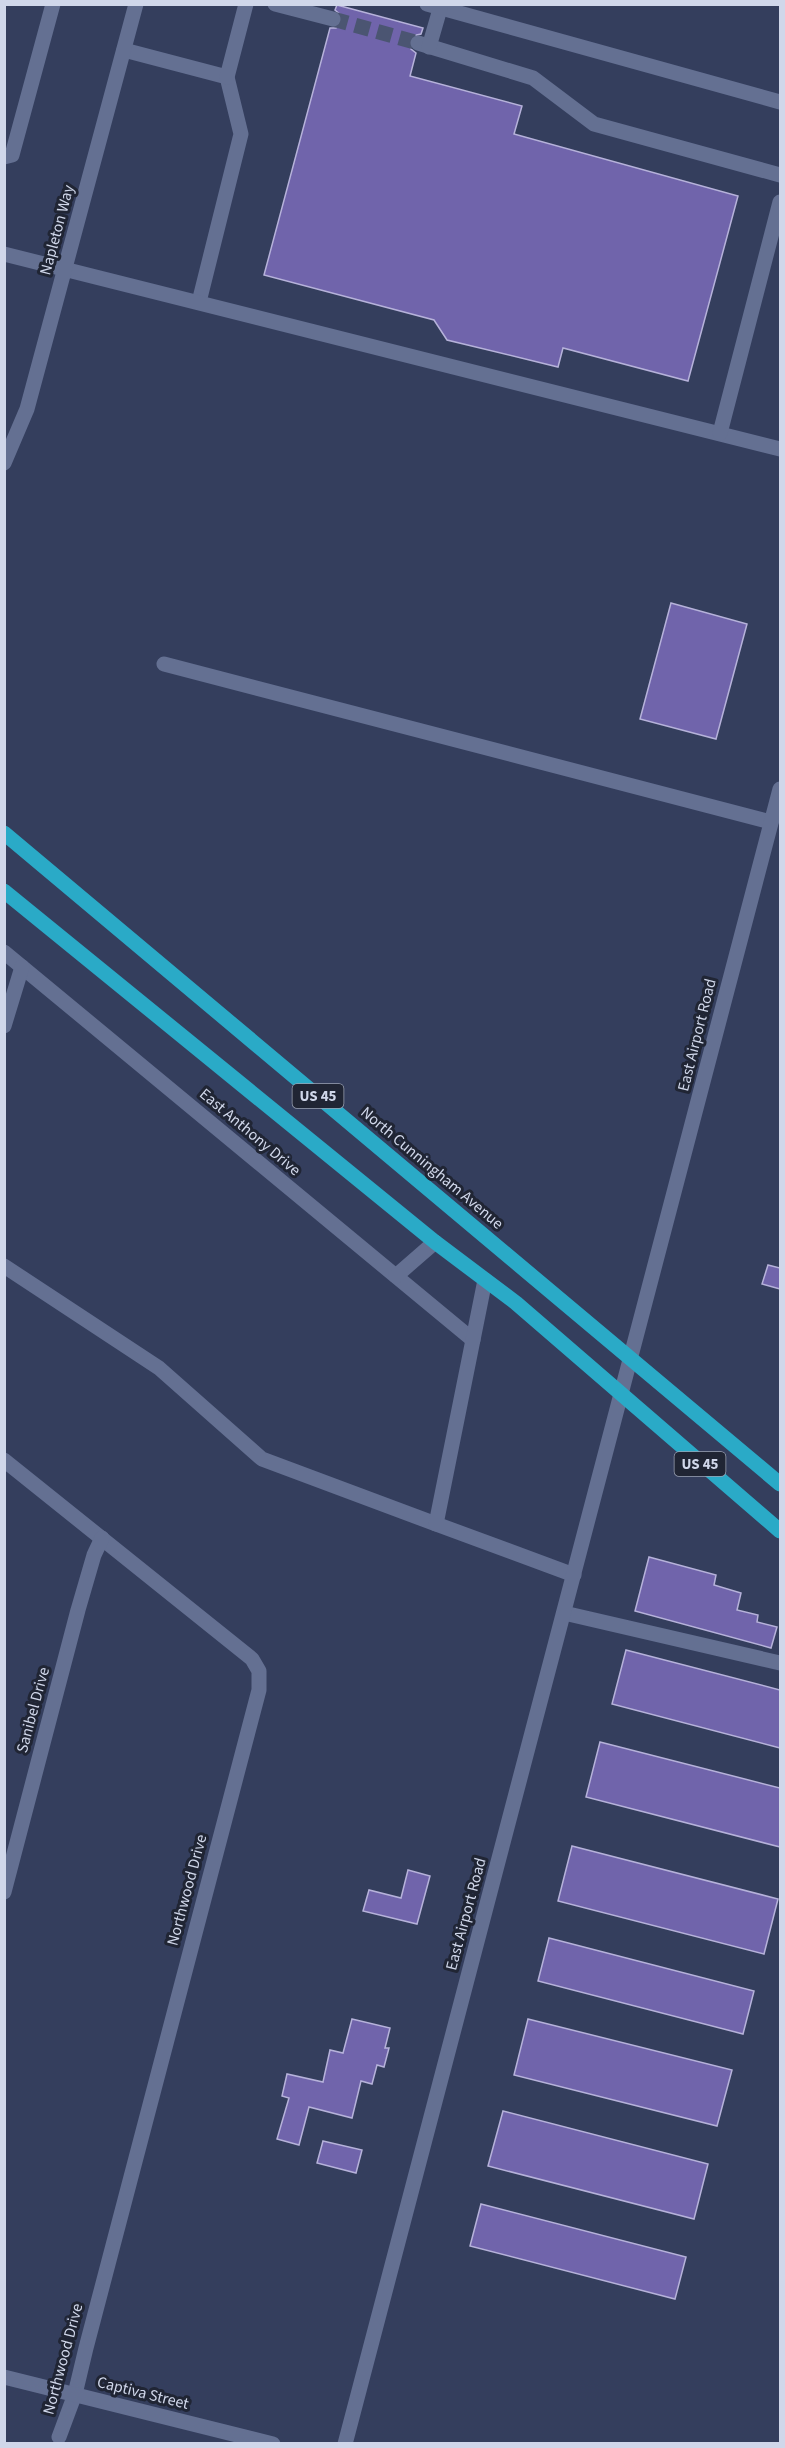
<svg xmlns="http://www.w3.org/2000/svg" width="785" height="2448" font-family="'Source Sans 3',sans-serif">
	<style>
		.building { fill: #7064ab; stroke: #b6b2da; stroke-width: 1.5 }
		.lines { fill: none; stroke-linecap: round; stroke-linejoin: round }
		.minor-tunnel { stroke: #4b5572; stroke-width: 15; stroke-dasharray: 15 8; stroke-linecap: butt }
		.minor { stroke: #647092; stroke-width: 15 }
		.major { stroke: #2aaac7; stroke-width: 15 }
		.labels { text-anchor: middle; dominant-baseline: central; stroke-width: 6; stroke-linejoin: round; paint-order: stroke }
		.shield { fill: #202534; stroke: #9ba2b3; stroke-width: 1.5 }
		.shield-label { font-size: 15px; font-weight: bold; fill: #d0d7ea }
		.street-label { font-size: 16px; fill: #d0d7ea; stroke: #202534 }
	</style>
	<rect width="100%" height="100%" fill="#343e5d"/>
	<g class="building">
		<path d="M337 5 423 28 421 34 412 36 409 41 411 49 416 53 410 76 522 106 514 134 738 196 688 381 563 348 558 367 447 340 434 320 264 275 330 28H336L342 22V16L335 10Z"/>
		<path d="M671 603 747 624 716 739 640 719Z"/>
		<path d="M768 1265 780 1268V1289L762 1284Z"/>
		<path d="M649 1557 716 1575 714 1585 741 1593 737 1610 758 1615 757 1622 777 1627 771 1648 635 1611Z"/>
		<path d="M626 1650 780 1690V1748L612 1704Z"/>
		<path d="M600 1742 780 1788V1847L586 1797Z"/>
		<path d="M572 1846 778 1899 764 1954 558 1901Z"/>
		<path d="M408 1870 430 1876 417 1924 363 1911 369 1890 401 1898Z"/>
		<path d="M549 1938 754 1991 743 2034 538 1981Z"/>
		<path d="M352 2019 390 2028 385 2048H389L384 2067 377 2065 372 2084 361 2081 352 2118 309 2107 299 2145 277 2139 289 2098 282 2096 287 2074 323 2082 330 2050 343 2053Z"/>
		<path d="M528 2019 732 2070 717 2126 514 2075Z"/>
		<path d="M503 2111 708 2164 694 2219 488 2166Z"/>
		<path d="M323 2141 362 2150 356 2173 317 2163Z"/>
		<path d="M481 2204 686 2257 675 2299 470 2246Z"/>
	</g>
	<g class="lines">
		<path class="minor-tunnel" d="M333 19 418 43"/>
		<g class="minor">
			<path d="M275 4 333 19"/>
			<path d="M427 4 780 102"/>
			<path d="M418 43 533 78 594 124 780 175"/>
			<path d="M429 47 440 9"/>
			<path d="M124 50 227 77 241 134 199 302"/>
			<path d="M227 77 246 4"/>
			<path d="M4 157 12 155 53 4"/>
			<path d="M4 254 780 449"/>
			<path d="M720 433 780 202"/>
			<path d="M4 463 27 409 136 4"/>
			<path d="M164 664 771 822"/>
			<path d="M4 952 473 1340"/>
			<path d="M4 1026 22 967"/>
			<path d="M4 1266 159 1368 262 1459 436 1524"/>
			<path d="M396 1276 435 1242"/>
			<path d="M485 1280 436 1524 574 1575"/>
			<path d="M4 1460 252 1659 259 1671V1690L86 2348 75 2394 59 2437"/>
			<path d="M564 1613 780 1663"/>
			<path d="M4 1892 78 1610 94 1555 102 1538"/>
			<path d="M4 2377 273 2444"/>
			<path d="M345 2444 780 789"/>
		</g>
		<g class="major">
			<path d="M4 833 780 1484"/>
			<path d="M4 891 435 1242 516 1303 780 1531"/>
		</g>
	</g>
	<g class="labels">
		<g class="shield">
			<rect x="292.5" y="1084" width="51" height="24" rx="4.5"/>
			<rect x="674.5" y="1452" width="51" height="24" rx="4.5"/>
		</g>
		<g class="shield-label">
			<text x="318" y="1096">US 45</text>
			<text x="700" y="1464">US 45</text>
		</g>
		<g class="street-label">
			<text transform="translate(57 230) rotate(-75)">Napleton Way</text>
			<text transform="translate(697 1035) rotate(-76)">East Airport Road</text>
			<text transform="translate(250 1132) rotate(40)">East Anthony Drive</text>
			<text transform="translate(432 1168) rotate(40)">North Cunningham Avenue</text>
			<text transform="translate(33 1710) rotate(-75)">Sanibel Drive</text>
			<text transform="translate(187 1890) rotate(-75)">Northwood Drive</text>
			<text transform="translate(466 1914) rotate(-75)">East Airport Road</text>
			<text transform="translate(63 2359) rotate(-75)">Northwood Drive</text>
			<text transform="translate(143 2393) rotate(14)">Captiva Street</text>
		</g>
	</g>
	<rect width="785" height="2448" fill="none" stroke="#d0d7ea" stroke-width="12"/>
</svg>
